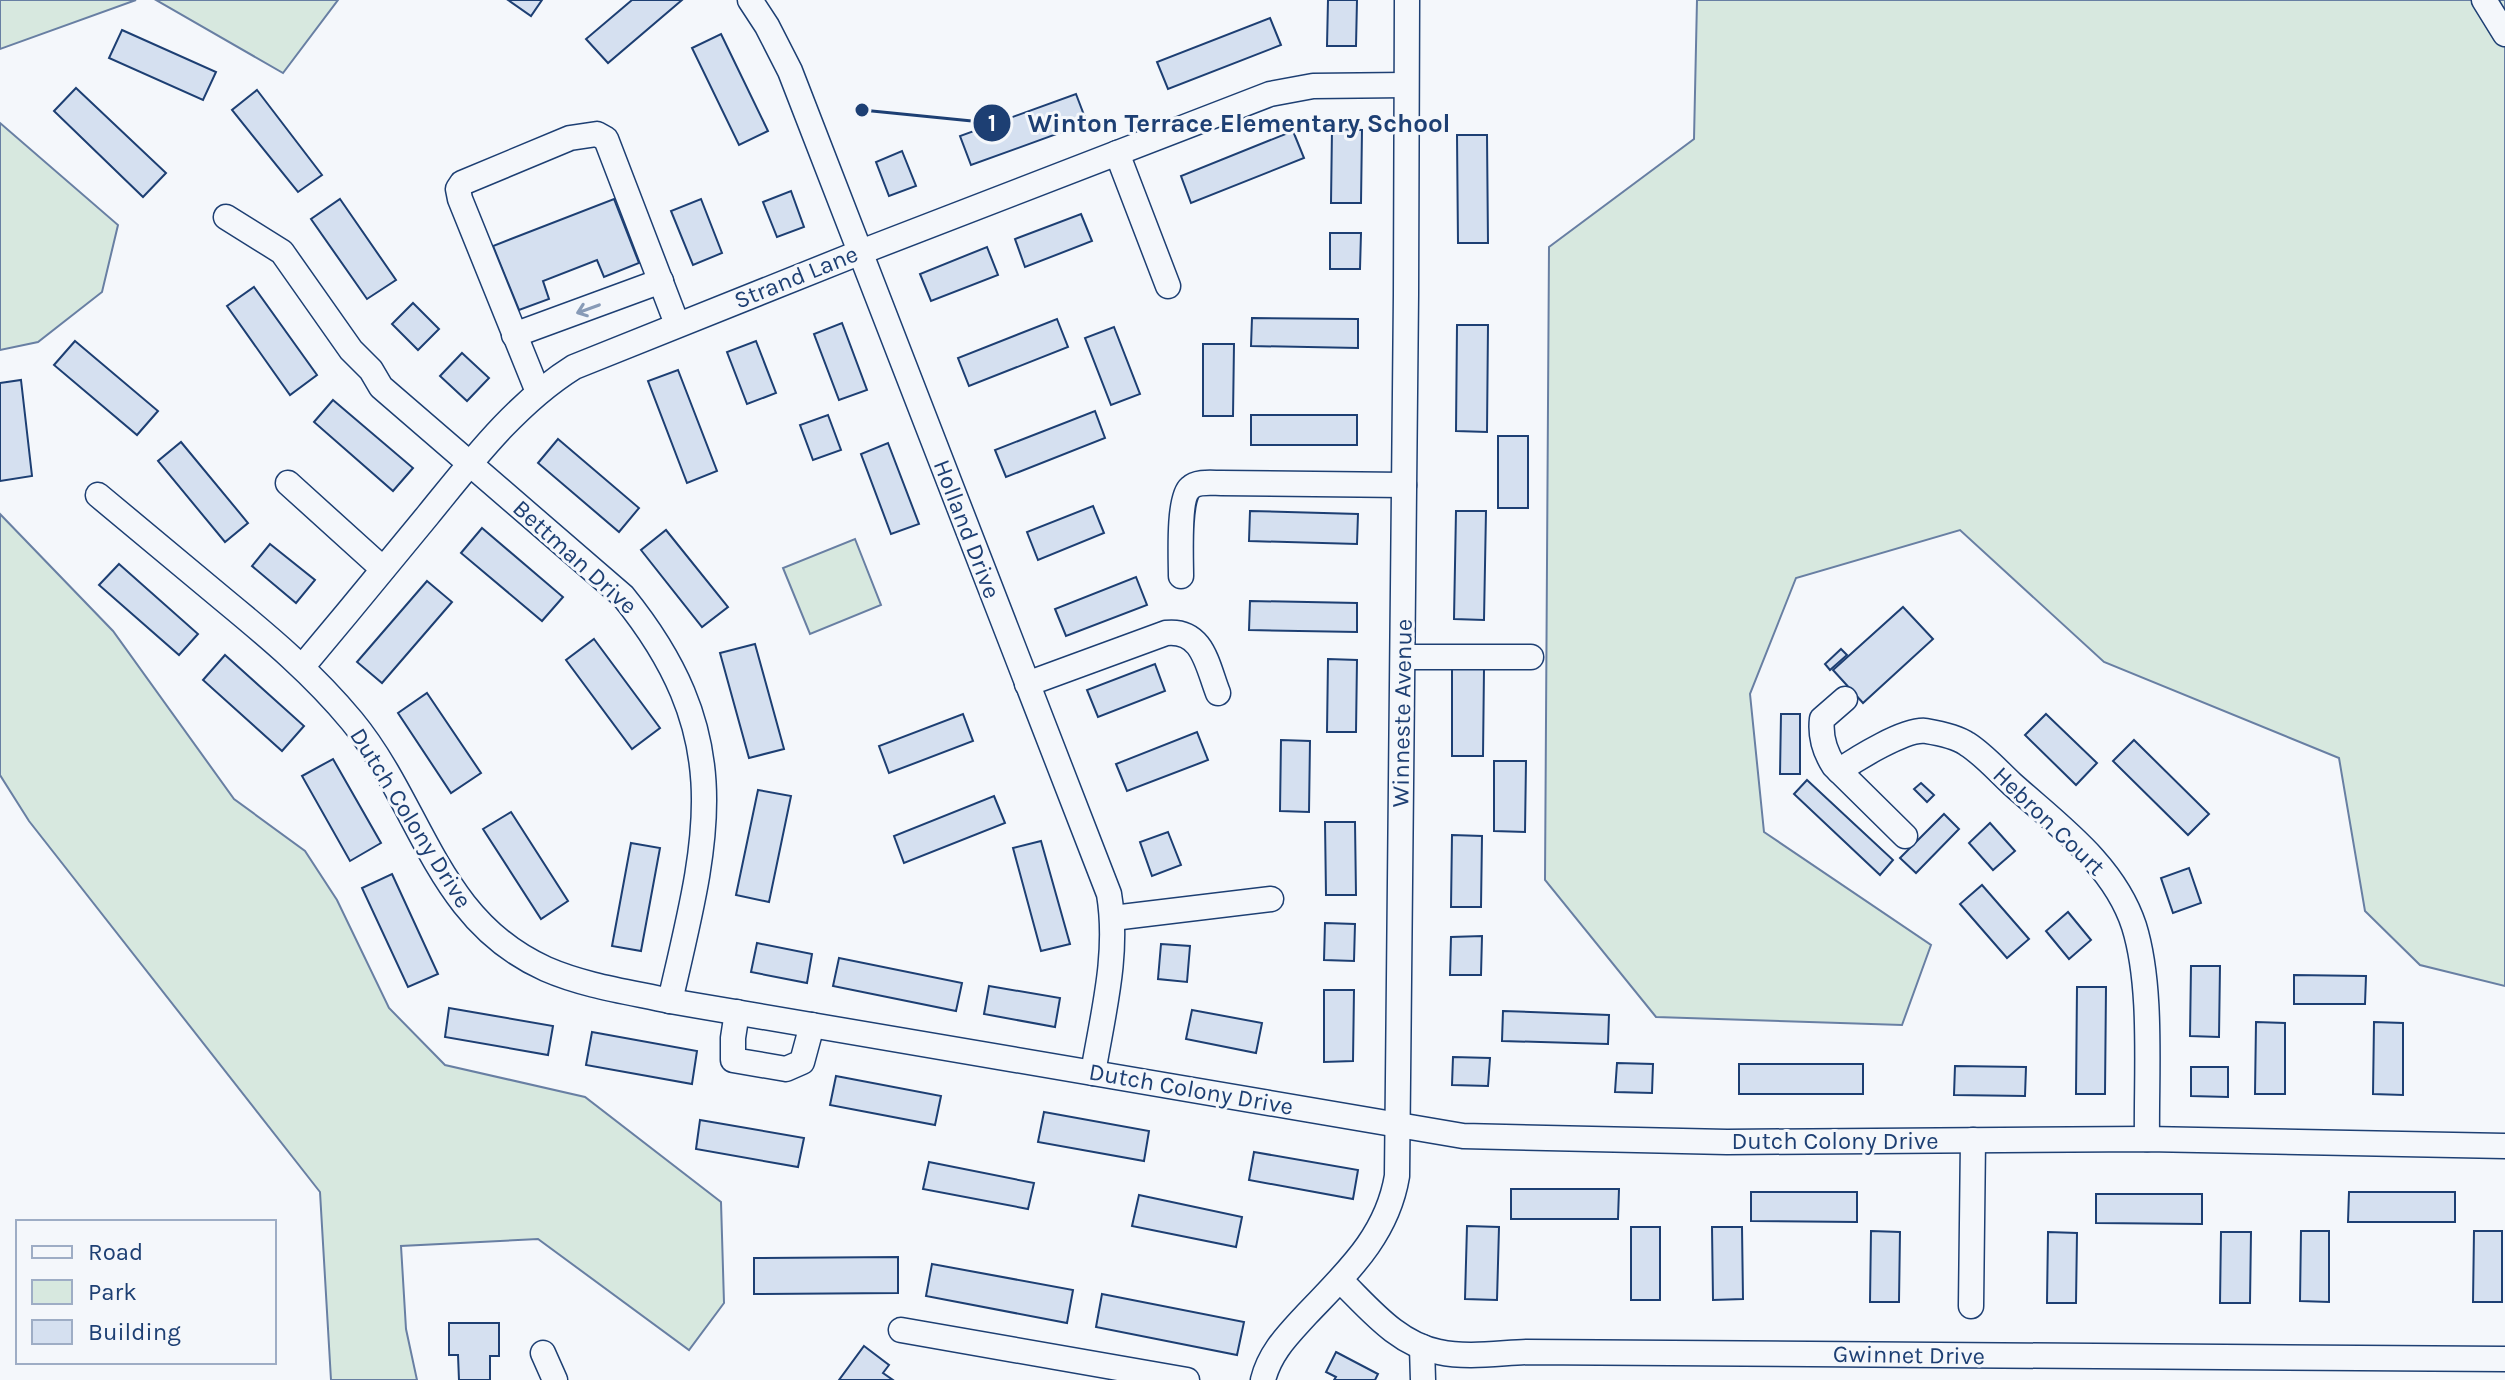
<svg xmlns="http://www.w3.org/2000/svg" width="2505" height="1380" font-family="Karla,sans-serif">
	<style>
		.green { fill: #d7e8df; stroke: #687fa3; stroke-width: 2 }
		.building { fill: #d5e0f0; stroke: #1d3f73; stroke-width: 2 }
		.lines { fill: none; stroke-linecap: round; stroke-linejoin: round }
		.minor-casing { stroke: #1d3f73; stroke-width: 27 }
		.minor { stroke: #f4f7fb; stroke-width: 24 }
		.oneway { stroke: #889bb7 }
		.labels { text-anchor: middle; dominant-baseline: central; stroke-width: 6; stroke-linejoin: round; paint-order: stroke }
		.street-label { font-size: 24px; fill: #1d3f73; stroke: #f4f7fb }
		.leader { fill: none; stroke: #1d3f73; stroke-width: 3 }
		.callout-dot { fill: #1d3f73; stroke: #f4f7fb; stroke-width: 3 }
		.mark-label { font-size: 24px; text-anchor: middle; font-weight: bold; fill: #fff }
		.callout-label { font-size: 26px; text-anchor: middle; font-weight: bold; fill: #1d3f73; stroke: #f4f7fb; stroke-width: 6; stroke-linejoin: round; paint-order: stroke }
	</style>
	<rect width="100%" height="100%" fill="#f4f7fb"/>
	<g class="green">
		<path d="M0 0H136L0 49Z"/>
		<path d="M156 0H338L283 73Z"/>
		<path d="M1697 0H2505V986L2420 965 2365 911 2339 758 2104 662 1960 530 1796 578 1750 694 1764 832 1931 945 1902 1025 1656 1017 1545 880 1549 247 1694 139Z"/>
		<path d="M0 123 118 225 102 292 38 342 0 350Z"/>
		<path d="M0 514 113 631 234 799 305 851 337 900 389 1008 445 1065 585 1097 721 1202 724 1303 689 1350 538 1239 401 1246 406 1329 417 1380H331L320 1192 29 821 0 775Z"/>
		<path d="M855 539 881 605 810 634 783 568Z"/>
	</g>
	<g class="building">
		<path d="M508 0H542L531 16Z"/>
		<path d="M632 0H682L608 63 586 39Z"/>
		<path d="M1328 0H1357L1356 46H1327Z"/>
		<path d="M1270 18 1281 45 1168 89 1157 62Z"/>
		<path d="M122 30 216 72 203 100 109 58Z"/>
		<path d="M721 34 768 131 739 145 692 48Z"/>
		<path d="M76 88 166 173 143 197 54 111Z"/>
		<path d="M257 90 322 175 298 192 232 110Z"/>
		<path d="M1076 94 1087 123 971 165 960 136Z"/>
		<path d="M1332 129 1362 130 1361 203H1331Z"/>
		<path d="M1293 131 1304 158 1191 203 1181 176Z"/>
		<path d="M1457 135H1487L1488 243H1458Z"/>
		<path d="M902 151 916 186 889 196 876 162Z"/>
		<path d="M791 191 804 227 777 237 763 202Z"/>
		<path d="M340 199 396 280 367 299 311 219Z"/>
		<path d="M614 199 639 263 604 277 597 260 543 281 549 299 519 310 493 246Z"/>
		<path d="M701 199 722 253 693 265 671 211Z"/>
		<path d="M1081 214 1092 241 1025 267 1015 239Z"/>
		<path d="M1330 233H1361L1360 269H1330Z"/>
		<path d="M987 247 998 275 931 301 920 274Z"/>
		<path d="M254 287 317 375 290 395 227 306Z"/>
		<path d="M413 303 439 329 418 350 392 324Z"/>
		<path d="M1252 318 1358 319V348L1251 346Z"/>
		<path d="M1057 319 1068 347 969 386 958 358Z"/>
		<path d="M842 323 867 390 839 400 814 334Z"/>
		<path d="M1457 325H1488L1487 432 1456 431Z"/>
		<path d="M1114 327 1140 394 1111 405 1085 338Z"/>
		<path d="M75 341 158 411 137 435 54 365Z"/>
		<path d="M756 341 776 393 747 404 727 352Z"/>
		<path d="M1203 344H1234L1233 416H1203Z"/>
		<path d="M462 353 489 378 467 401 440 376Z"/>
		<path d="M678 370 717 471 687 483 648 381Z"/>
		<path d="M21 380 32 476 0 481V383Z"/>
		<path d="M333 400 413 468 393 491 314 422Z"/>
		<path d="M1095 411 1105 438 1006 477 995 450Z"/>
		<path d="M828 415 841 450 813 460 800 425Z"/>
		<rect x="1251" y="415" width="106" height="30"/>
		<rect x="1498" y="436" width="30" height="72"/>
		<path d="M558 439 639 508 619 532 538 463Z"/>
		<path d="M181 442 248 523 225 542 158 461Z"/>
		<path d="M888 443 919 524 891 534 861 454Z"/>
		<path d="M1093 506 1104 533 1038 560 1027 532Z"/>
		<path d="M1250 511 1358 514 1357 544 1249 541Z"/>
		<path d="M1456 511H1486L1484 620 1454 619Z"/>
		<path d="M482 528 563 597 542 621 461 553Z"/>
		<path d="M666 530 728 607 702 627 641 550Z"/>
		<path d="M270 544 315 580 296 603 252 566Z"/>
		<path d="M119 564 198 634 179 655 99 585Z"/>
		<path d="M1136 577 1147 605 1066 636 1055 609Z"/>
		<path d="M427 581 452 602 382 683 357 662Z"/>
		<path d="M1250 601 1357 603V632L1249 630Z"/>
		<path d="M1903 607 1933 639 1863 703 1833 670Z"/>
		<path d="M594 639 660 728 632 749 566 660Z"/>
		<path d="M755 644 784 749 749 758 720 653Z"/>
		<path d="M1841 649 1847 655 1830 670 1825 664Z"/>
		<path d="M225 655 304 726 282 751 203 680Z"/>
		<path d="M1328 659 1357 660 1356 732H1327Z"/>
		<path d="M1155 664 1165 691 1098 717 1087 690Z"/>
		<path d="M1452 669H1484L1483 756H1452Z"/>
		<path d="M427 693 481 773 451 793 398 713Z"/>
		<path d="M963 714 973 741 889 773 879 746Z"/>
		<path d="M1781 714H1800V774H1780Z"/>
		<path d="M2046 714 2097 763 2076 785 2025 735Z"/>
		<path d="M1197 732 1208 760 1127 791 1116 764Z"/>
		<path d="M1281 740 1310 741 1309 812 1280 811Z"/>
		<path d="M2134 740 2209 814 2188 835 2113 761Z"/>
		<path d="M333 759 381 843 350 861 302 776Z"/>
		<path d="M1494 761H1526L1525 832 1494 831Z"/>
		<path d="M1807 780 1893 860 1880 875 1794 794Z"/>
		<path d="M1921 783 1934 795 1927 802 1914 789Z"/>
		<path d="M758 790 791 796 769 902 736 895Z"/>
		<path d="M994 796 1005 823 904 863 894 836Z"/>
		<path d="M511 812 568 901 541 919 483 829Z"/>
		<path d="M1944 814 1959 829 1916 873 1900 858Z"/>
		<path d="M1325 822H1355L1356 895H1326Z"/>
		<path d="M1990 823 2015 851 1993 870 1969 843Z"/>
		<path d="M1168 832 1181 865 1152 876 1140 842Z"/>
		<path d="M1452 835 1482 836 1481 907H1451Z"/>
		<path d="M1041 841 1070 944 1041 951 1013 848Z"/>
		<path d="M631 843 660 848 641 951 612 946Z"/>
		<path d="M2189 868 2201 903 2173 913 2161 878Z"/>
		<path d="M392 874 438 974 408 987 362 888Z"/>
		<path d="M1982 885 2029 939 2007 958 1960 904Z"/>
		<path d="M2068 912 2091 940 2069 959 2046 931Z"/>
		<path d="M1325 923 1355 924 1354 961 1324 960Z"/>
		<path d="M1482 936 1481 975H1450L1451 937Z"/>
		<path d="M757 943 812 954 807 983 751 972Z"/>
		<path d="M1161 944 1190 946 1187 982 1158 979Z"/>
		<path d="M839 958 962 983 956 1011 833 986Z"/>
		<path d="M2191 966H2220L2219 1037 2190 1036Z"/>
		<path d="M2294 975 2366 976 2365 1004H2294Z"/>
		<path d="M989 986 1060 998 1055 1027 984 1014Z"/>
		<path d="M2077 987H2106L2105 1094H2076Z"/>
		<path d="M1324 990H1354L1353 1061 1324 1062Z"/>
		<path d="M449 1008 553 1026 548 1055 445 1037Z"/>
		<path d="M1192 1010 1262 1023 1256 1053 1186 1039Z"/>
		<path d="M1503 1011 1609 1015 1608 1044 1502 1041Z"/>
		<path d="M2256 1022 2285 1023V1094H2255Z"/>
		<path d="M2374 1022 2403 1023V1095L2373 1094Z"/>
		<path d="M592 1032 697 1051 692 1084 586 1065Z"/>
		<path d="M1453 1057 1490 1058 1488 1086 1452 1085Z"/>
		<path d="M1617 1063 1653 1064 1652 1093 1615 1092Z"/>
		<rect x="1739" y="1064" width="124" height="30"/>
		<path d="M1955 1066 2026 1067 2025 1096 1954 1095Z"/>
		<path d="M2191 1067H2228V1097L2191 1096Z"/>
		<path d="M836 1076 941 1096 935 1125 830 1105Z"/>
		<path d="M1044 1112 1149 1131 1144 1161 1038 1142Z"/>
		<path d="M700 1120 804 1138 798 1167 696 1149Z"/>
		<path d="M1254 1152 1358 1170 1353 1199 1249 1180Z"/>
		<path d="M929 1162 1034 1183 1028 1209 923 1189Z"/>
		<path d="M1511 1189H1619L1618 1219H1511Z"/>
		<path d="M1751 1192H1857V1222L1751 1221Z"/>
		<path d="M2349 1192H2455V1222H2348Z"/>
		<path d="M2096 1194H2202V1224L2096 1223Z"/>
		<path d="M1139 1195 1242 1217 1236 1247 1132 1226Z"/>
		<path d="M1467 1226 1499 1227 1497 1300 1465 1299Z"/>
		<rect x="1631" y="1227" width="29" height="73"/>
		<path d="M1712 1227H1742L1743 1299 1713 1300Z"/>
		<path d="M1871 1231 1900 1232 1899 1302H1870Z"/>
		<path d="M2301 1231H2329V1302L2300 1301Z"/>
		<path d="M2474 1231H2502V1302H2473Z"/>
		<path d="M2048 1232 2077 1233 2076 1303H2047Z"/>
		<path d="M2221 1232H2251L2250 1303H2220Z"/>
		<path d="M898 1257V1293L754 1294V1258Z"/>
		<path d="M932 1264 1073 1290 1067 1323 926 1296Z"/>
		<path d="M1102 1294 1244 1322 1237 1355 1096 1327Z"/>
		<path d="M449 1323H499V1356H490V1380H459L458 1355H449Z"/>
		<path d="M864 1346 889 1365 883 1373 893 1380H839Z"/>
		<path d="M1336 1352 1378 1374 1375 1380H1334L1336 1377 1326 1372Z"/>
	</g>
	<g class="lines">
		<g class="minor-casing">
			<g id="minor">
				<path d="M750 0 767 26 790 71 1109 894C1119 954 1103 1013 1093 1073"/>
				<path d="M2484 0 2505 34"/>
				<path d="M1117 153 1168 286"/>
				<path d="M226 217 282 252 351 350 371 370 381 387 623 596C738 738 708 837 670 1001"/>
				<path d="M514 335 661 281"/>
				<path d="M538 392 460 199 458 189 462 183 570 138 597 134 606 139 677 324"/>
				<path d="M288 483 383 569"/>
				<path d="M98 495C140 530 182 565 224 600 270 638 313 674 352 721 422 806 436 920 546 969 585 986 629 992 670 1001L1463 1136 1727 1142 2147 1139 2505 1146"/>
				<path d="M1181 576C1181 560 1178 498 1190 488 1197 481 1212 483 1221 483L1404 485"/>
				<path d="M1403 657H1531"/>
				<path d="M303 666C345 616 387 565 428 515 472 461 515 404 574 367L861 252 1270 94 1313 86 1406 85"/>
				<path d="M1027 684 1166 633C1203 629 1207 665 1218 693"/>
				<path d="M1845 699 1822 719C1820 736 1825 752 1834 766L1905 836"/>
				<path d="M1839 771C1856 759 1906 728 1926 731 1938 733 1957 737 1967 744 1983 754 1998 771 2012 784 2059 826 2114 865 2134 926 2153 987 2146 1074 2147 1139"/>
				<path d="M1113 918 1271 899"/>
				<path d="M737 1012 733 1038V1060L786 1069 802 1062 812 1025"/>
				<path d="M1340 1280C1369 1308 1397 1344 1439 1352 1467 1358 1499 1353 1527 1352L2505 1359"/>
				<path d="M1971 1306 1973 1140"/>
				<path d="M901 1330 1187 1380"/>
				<path d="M1422 1347 1423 1380"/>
				<path d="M543 1353 555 1380"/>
				<path d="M1263 1380C1270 1352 1288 1335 1307 1314 1347 1272 1387 1236 1397 1176L1406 295 1407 0"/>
			</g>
		</g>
		<use href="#minor" class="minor"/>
	</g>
	<defs><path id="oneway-shaft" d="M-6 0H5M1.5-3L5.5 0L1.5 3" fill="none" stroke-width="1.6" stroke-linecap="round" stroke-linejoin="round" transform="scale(2)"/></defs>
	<use class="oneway" href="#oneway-shaft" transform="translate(588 309) rotate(160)"/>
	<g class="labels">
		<g class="street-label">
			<text transform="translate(796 277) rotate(-22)">Strand Lane</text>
			<text transform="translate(967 529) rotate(69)">Holland Drive</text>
			<text transform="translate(575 557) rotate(42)">Bettman Drive</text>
			<text transform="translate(1402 713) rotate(-89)">Winneste Avenue</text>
			<text transform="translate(411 818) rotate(58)">Dutch Colony Drive</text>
			<text transform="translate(2049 821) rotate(44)">Hebron Court</text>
			<text transform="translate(1191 1089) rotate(10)">Dutch Colony Drive</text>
			<text x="1835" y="1141">Dutch Colony Drive</text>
			<text transform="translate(1909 1355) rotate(1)">Gwinnet Drive</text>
		</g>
	</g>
	<path class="leader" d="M862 110L992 123"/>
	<g class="callout-dot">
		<circle cx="862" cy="110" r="8"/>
		<circle cx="992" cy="123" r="20"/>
	</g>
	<g class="mark-label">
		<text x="992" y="131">1</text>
	</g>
	<g class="callout-label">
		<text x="1239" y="132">Winton Terrace Elementary School</text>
	</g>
	<rect x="16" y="1220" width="260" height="144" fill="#f4f7fb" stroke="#9eadc5" stroke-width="2"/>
	<rect x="32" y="1246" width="40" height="12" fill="#f4f7fb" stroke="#9eadc5" stroke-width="2"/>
	<text x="88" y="1260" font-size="24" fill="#1d3f73">Road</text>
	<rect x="32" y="1280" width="40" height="24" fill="#d7e8df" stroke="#9eadc5" stroke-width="2"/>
	<text x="88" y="1300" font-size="24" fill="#1d3f73">Park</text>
	<rect x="32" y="1320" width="40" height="24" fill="#d5e0f0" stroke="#9eadc5" stroke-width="2"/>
	<text x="88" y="1340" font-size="24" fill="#1d3f73">Building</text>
</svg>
